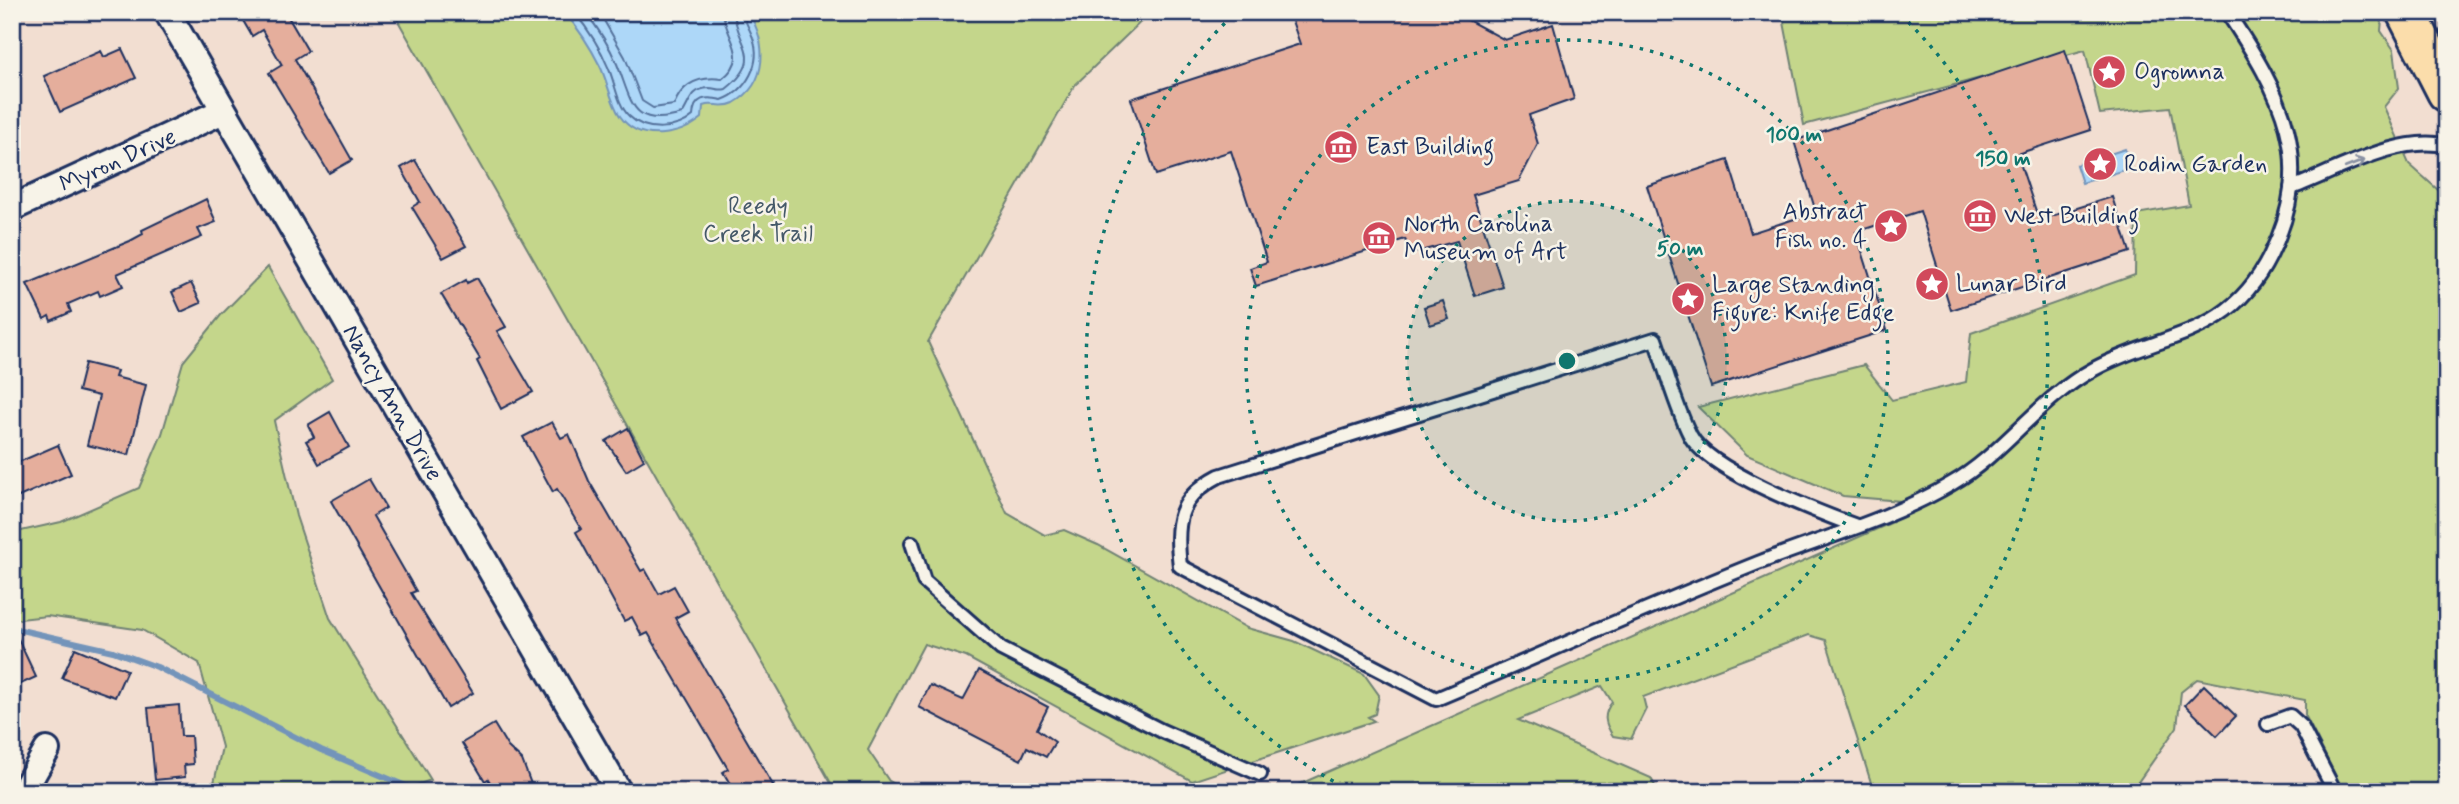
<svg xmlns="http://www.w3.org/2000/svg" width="2459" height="804" font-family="Mynerve,sans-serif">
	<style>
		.green { fill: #c4d68b; stroke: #708274; stroke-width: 2 }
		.water { fill: #add7f8; stroke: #7394ba; stroke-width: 2 }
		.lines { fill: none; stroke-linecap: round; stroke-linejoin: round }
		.shore { stroke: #55729c; stroke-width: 2 }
		.stream { stroke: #7394ba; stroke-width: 6 }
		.building { fill: #e5ae9c; stroke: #1b2f5e; stroke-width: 2 }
		.service-casing { stroke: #1b2f5e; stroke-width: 18 }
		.minor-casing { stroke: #1b2f5e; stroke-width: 30 }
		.primary-casing { stroke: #1b2f5e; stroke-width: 44 }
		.service { stroke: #f7f3e8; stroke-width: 12 }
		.minor { stroke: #f7f3e8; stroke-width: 24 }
		.primary { stroke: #fbddab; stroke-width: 38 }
		.oneway { stroke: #8991a3 }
		.ring { fill: none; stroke: #0f766e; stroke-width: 3.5; stroke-dasharray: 3.5 7 }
		.labels { text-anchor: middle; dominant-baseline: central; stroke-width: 5; stroke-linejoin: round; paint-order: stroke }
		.poi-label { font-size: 24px; fill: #1b2f5e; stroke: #f7f3e8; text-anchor: start }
		.street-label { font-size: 24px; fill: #1b2f5e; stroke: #f7f3e8 }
		.park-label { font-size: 24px; fill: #455969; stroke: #f7f3e8 }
		.centre { fill: #0f766e; stroke: #f7f3e8; stroke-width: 3.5 }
		.ring-label { font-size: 21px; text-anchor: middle; font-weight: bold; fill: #0f766e; stroke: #f7f3e8; stroke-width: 5; stroke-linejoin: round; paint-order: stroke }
	</style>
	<rect width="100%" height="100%" fill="#f2ded1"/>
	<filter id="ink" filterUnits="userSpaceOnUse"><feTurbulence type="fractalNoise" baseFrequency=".0143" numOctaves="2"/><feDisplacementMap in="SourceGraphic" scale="14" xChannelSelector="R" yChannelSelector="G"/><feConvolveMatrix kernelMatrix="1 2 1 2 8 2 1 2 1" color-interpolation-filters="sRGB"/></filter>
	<g filter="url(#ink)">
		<g class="green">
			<path d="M393 12H1151L1075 85 928 342 1007 513 1045 535 1064 530 1098 545 1247 628 1294 641 1364 674 1379 695 1375 714 1368 717 1374 721 1192 781 966 657 924 644 868 750 889 781 909 792H836Z"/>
			<path d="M1782 12H2378L2382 19 2381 31 2394 50 2399 88 2384 107 2409 164 2447 198V787L2436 792H2344L2305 715V700L2197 679 2181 692 2177 727 2138 782 2126 792H1874L1826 640 1809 635 1643 697 1646 709 1631 739 1613 736C1605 724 1602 715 1612 702L1602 686 1518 720 1651 778 1658 792H1282L1893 522 1900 501 1843 496 1747 455 1698 407 1864 365 1892 400 1966 382 1971 333 2135 275 2136 214 2189 205 2170 107 2100 114 2085 50 1804 125Z"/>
			<path d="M268 267 332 379 274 421 296 516 330 618 431 780 397 792H212L222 747 199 663 142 630 47 616 12 620V533L61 522 139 488 162 434 183 362 221 315Z"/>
		</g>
		<g class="water">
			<path d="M564 12H748C767 42 769 83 734 103 722 109 713 102 703 106L702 118C680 136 639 144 620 116 610 101 608 82 600 66 590 46 579 29 564 12Z"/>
			<path d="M2125 149 2131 168 2082 183 2076 165Z"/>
		</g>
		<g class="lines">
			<g class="shore">
				<path d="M574 12C588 29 600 47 608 67 615 82 617 104 629 116 646 133 677 130 693 116 694 97 706 96 722 100 747 91 762 63 753 38 750 29 744 21 743 12"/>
				<path d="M585 12C598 28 609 45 617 64 632 101 631 129 682 114 690 103 690 89 709 88 716 88 719 91 726 89 767 57 736 45 734 12"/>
				<path d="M599 12 625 57 642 101 653 108 674 105C682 84 699 76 722 79 752 55 725 39 723 12"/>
			</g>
			<path class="stream" d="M12 628 113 651 157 667 321 750 420 792"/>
		</g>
		<g class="building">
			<path d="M238 12H292L287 15 308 51 295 59 352 160 329 173 269 73 282 65 262 30 252 36Z"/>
			<path d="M1289 12H1453L1505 40 1553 24 1574 99 1529 115 1538 144 1519 181 1473 195 1503 287 1475 296 1457 241 1410 254 1405 239 1256 286 1250 268 1267 262 1231 151 1156 175 1131 99 1300 44Z"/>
			<path d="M122 49 136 78 60 112 44 76 101 51 104 57Z"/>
			<path d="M2065 50 2091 130 2017 154 2039 220 2112 197 2130 252 1951 310 1920 211 1856 232 1887 330 1711 387 1647 186 1728 160 1751 233 1816 212 1794 141Z"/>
			<path d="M415 160 466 246 443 258 412 207 420 202 401 168Z"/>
			<path d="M206 199 216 222 198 229 202 237 117 274 123 286 100 296 98 291 68 304 71 312 51 321 49 316 44 319 27 284 130 241 143 234 142 230Z"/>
			<path d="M477 278 506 327 497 331 533 392 501 409 477 361 480 359 441 294 466 280 467 283Z"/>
			<path d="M191 283 201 303 181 312 172 292Z"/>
			<path d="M1443 301 1449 319 1430 325 1424 307Z"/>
			<path d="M85 363 117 371 115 377 146 385 129 455 87 445 99 396 78 391Z"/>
			<path d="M330 412 349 447 319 464 306 441 314 437 308 425Z"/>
			<path d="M552 422 561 438 569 434 589 481 641 571 645 569 659 594 674 586 688 611 675 618 777 792H735L723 772 728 769 648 633 642 636 632 617 624 621 576 532 581 529 557 489 553 492 523 437Z"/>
			<path d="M628 428 644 460 626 471 606 441Z"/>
			<path d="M58 445 71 474 12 500V465Z"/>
			<path d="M369 479 386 508 373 516 416 591 411 593 473 693 448 708 331 501Z"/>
			<path d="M12 626 36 677 12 688Z"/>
			<path d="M75 648 127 670 115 697 62 678Z"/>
			<path d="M979 670 1048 707 1037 729 1055 742 1046 757 1027 747 1021 760 919 707 930 685 963 700Z"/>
			<path d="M2204 685 2236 716 2217 736 2185 705Z"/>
			<path d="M179 705 181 736H191L193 764 184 765 185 777 155 780 148 708Z"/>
			<path d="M494 724 508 747 522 760 534 792H496L488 779 485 781 462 743Z"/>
		</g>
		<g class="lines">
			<g class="service-casing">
				<g id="service">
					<path d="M2291 188C2334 172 2402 133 2447 146"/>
					<path d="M1856 526C1818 512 1707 470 1690 435 1675 405 1666 370 1655 339L1219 476C1177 498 1175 523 1180 566L1436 699C1543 654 1650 606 1758 563 1822 538 1892 519 1951 484 2005 453 2037 400 2094 369 2162 332 2229 339 2270 256 2318 159 2281 94 2227 12"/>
					<path d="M912 543 924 581 1001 649 1162 731 1260 774"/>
					<path d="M2268 724 2290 716 2301 726 2335 792"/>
				</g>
			</g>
			<g class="minor-casing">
				<g id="minor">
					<path d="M167 12 619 792"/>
					<path d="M12 208 223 111"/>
					<path d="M23 792 47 750"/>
				</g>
			</g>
			<g class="primary-casing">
				<path id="primary" d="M2406 12 2447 92"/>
			</g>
			<use href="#service" class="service"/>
			<use href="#minor" class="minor"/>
			<use href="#primary" class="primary"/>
		</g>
		<defs><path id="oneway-shaft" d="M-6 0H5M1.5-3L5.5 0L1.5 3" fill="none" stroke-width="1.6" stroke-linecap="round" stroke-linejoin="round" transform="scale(1.75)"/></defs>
		<use class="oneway" href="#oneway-shaft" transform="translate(2355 164) rotate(-21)"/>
	</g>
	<circle cx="1567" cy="361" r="160" fill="#0f766e" fill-opacity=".12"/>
	<g class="ring">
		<circle cx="1567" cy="361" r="160"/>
		<circle cx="1567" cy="361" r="321"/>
		<path d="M1352 791A481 481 0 0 1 1233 15M1901 15A481 481 0 0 1 1782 791"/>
	</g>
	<defs>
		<g id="sight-disc" transform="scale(1.75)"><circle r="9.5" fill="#d1495b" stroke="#f7f3e8"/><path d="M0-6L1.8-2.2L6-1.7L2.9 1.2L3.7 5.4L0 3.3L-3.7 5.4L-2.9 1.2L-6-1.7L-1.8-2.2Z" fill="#fff"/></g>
		<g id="museum-disc" transform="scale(1.75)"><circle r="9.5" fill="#d1495b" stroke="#f7f3e8"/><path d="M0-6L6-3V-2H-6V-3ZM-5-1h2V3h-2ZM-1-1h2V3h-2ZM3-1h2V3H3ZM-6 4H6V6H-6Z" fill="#fff"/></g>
	</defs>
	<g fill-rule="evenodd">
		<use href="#sight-disc" x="2109" y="72"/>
		<use href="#museum-disc" x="1341" y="147"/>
		<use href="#sight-disc" x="2100" y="164"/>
		<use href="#museum-disc" x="1980" y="216"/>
		<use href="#sight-disc" x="1891" y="226"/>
		<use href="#museum-disc" x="1379" y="238"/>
		<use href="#sight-disc" x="1932" y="284"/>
		<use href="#sight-disc" x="1688" y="299"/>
	</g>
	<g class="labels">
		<g class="poi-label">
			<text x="2134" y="72">Ogromna</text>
			<text x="1366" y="147">East Building</text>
			<text x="2124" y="164">Rodin Garden</text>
			<text x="1867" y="212" text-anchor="end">Abstract<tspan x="1867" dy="28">Fish no. 4</tspan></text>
			<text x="2004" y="216">West Building</text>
			<text x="1404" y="224">North Carolina<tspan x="1404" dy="28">Museum of Art</tspan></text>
			<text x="1956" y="284">Lunar Bird</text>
			<text x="1712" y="285">Large Standing<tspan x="1712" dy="28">Figure: Knife Edge</tspan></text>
		</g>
		<g class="street-label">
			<text transform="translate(118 161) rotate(-24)">Myron Drive</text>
			<text transform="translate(392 403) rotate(60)">Nancy Ann Drive</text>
		</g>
		<g class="park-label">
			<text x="758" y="206">Reedy<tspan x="758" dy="28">Creek Trail</tspan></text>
		</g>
	</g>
	<circle cx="1567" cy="361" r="10" class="centre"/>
	<g class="ring-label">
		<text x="1794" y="141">100 m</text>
		<text x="2003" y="165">150 m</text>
		<text x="1680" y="255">50 m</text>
	</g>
	<rect width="2459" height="804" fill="none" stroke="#f7f3e8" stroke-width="42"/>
	<rect x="21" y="21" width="2417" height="762" fill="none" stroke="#1b2f5e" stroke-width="2.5" filter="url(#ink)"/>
</svg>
